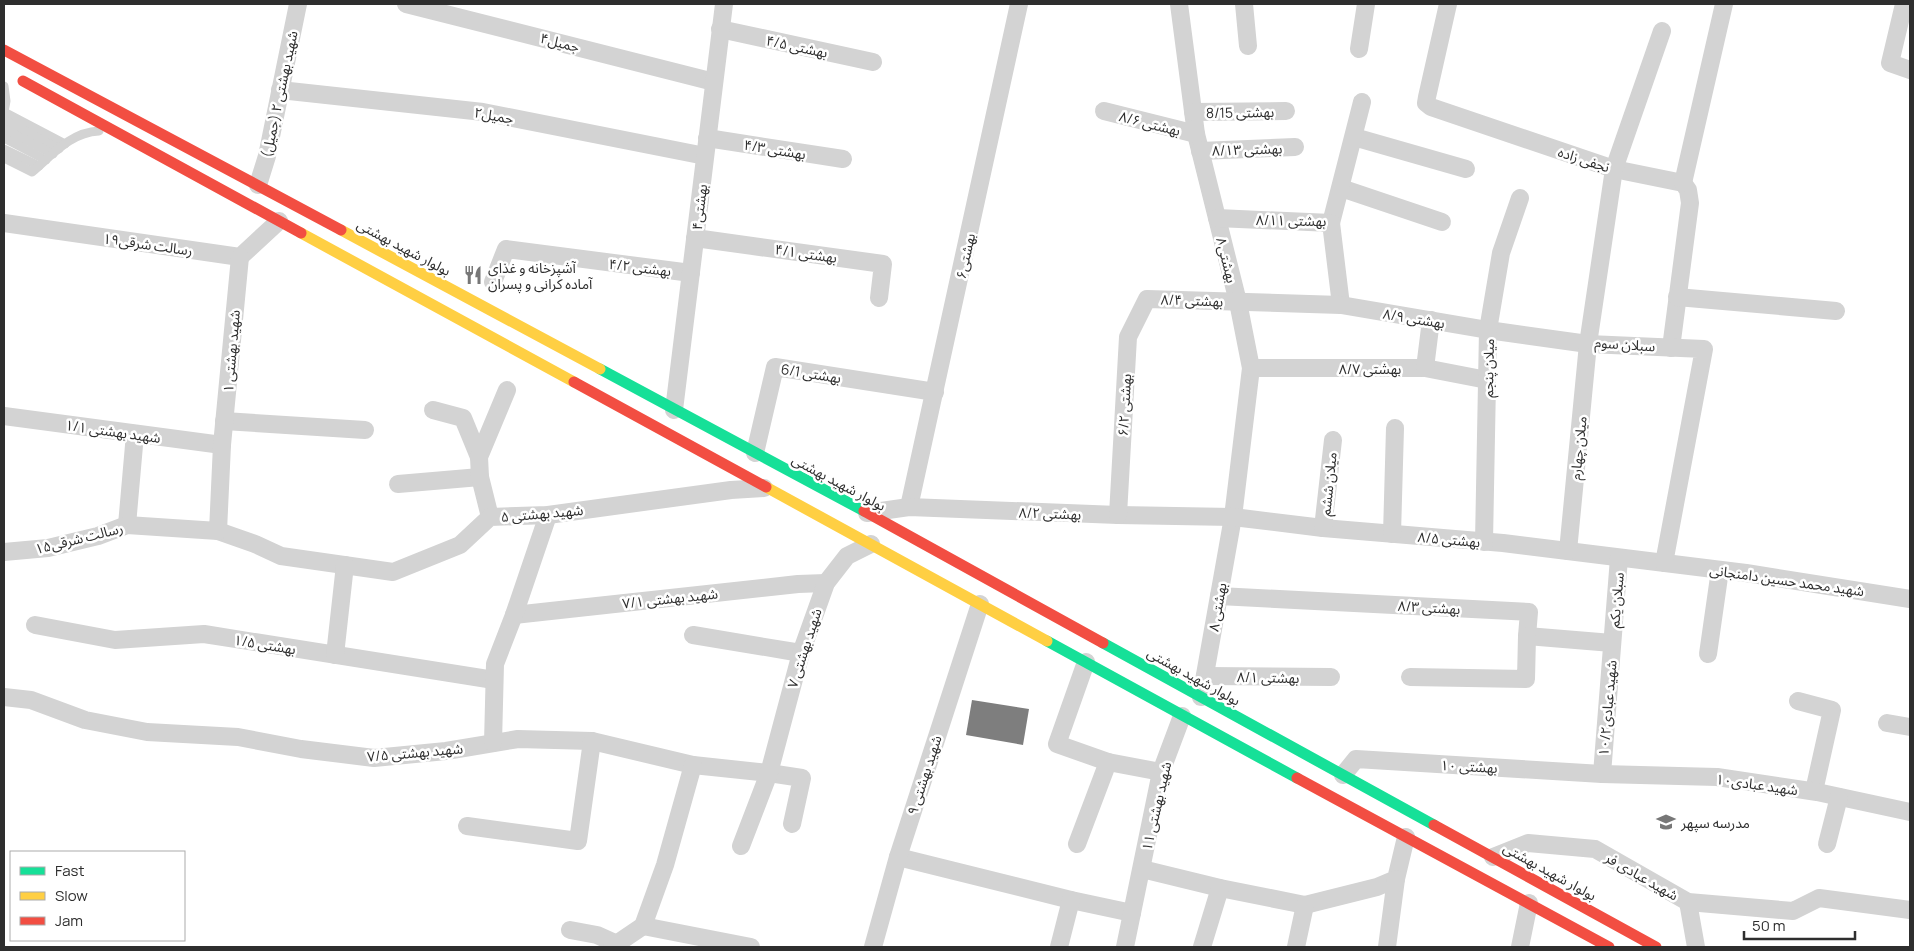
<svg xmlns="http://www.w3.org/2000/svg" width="1914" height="951" font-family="Manrope,'Noto Sans Arabic',sans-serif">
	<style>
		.building { fill: #7e7e7e }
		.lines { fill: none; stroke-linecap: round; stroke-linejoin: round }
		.lane { stroke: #d3d3d3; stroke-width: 9 }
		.street { stroke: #d3d3d3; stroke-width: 18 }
		.fast { stroke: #16e098; stroke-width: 11 }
		.slow { stroke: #ffcf43; stroke-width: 11 }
		.jam { stroke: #f24e42; stroke-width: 11 }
		.labels { text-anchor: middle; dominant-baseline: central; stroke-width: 5; stroke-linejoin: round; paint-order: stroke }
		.street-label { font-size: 14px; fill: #2e2e2e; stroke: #fff }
		.poi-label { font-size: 14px; fill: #2e2e2e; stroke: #fff; text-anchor: start }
	</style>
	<rect width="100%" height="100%" fill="#fff"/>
	<path class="building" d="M972 700 1029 709 1023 745 966 735Z"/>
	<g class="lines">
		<g class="lane">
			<path d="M4 86 6 101 4 112 65 144"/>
			<path d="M4 120 59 149"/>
			<path d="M4 129 53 154"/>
			<path d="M4 138 46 160"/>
			<path d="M4 149 39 166"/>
			<path d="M4 158 32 172C52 155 71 132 99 131"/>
		</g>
		<g class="street">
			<path d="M406 4 714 82"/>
			<path d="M1179 4 1196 134 1238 302 1251 368 1233 517 1201 697"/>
			<path d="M1244 4 1248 46"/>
			<path d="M1448 4 1427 97 1426 103 1431 107 1614 169 1683 183 1688 190 1690 203 1671 348"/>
			<path d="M1904 4 1890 63 1910 70"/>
			<path d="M720 29 873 62"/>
			<path d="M1359 49 1366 4"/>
			<path d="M280 90 483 112 705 156"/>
			<path d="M1104 111 1196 134"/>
			<path d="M1193 112 1286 111"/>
			<path d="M1354 137 1466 169"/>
			<path d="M707 138 843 159"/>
			<path d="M1200 151 1295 147"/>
			<path d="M1683 183 1724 4"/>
			<path d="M258 185 267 156 298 4"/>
			<path d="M1341 188 1442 222"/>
			<path d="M1217 218 1331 223 1362 102"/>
			<path d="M4 223 240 257 279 221"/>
			<path d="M1331 223 1341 305"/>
			<path d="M695 238 883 264 879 298"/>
			<path d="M493 282 506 249 691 273"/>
			<path d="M1677 297 1836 311"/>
			<path d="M1251 368H1425L1487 380"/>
			<path d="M1425 368 1431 320"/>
			<path d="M433 410 463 418 479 457"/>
			<path d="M674 410 724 4"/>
			<path d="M4 416 222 445"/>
			<path d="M224 421 365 430"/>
			<path d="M755 453 775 367 935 392"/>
			<path d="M398 484 480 477"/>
			<path d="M909 507 1019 4"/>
			<path d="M867 513 909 507 1118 515 1233 517 1323 528 1503 543 1746 573 1910 599"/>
			<path d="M1118 515 1128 337 1147 299 1341 305 1488 330 1588 344 1704 349 1664 563"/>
			<path d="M490 517 480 477 479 457 507 390"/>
			<path d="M127 525 135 434"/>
			<path d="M1323 528 1333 440"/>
			<path d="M218 531 255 544 281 556 393 572 460 545 490 517 548 515 731 490 764 488"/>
			<path d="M1392 534 1395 428"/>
			<path d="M1484 542 1488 330 1501 253 1520 198"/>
			<path d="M1568 551 1588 344 1614 169 1662 31"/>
			<path d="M4 552 48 548 98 536 127 525 218 531 222 445 240 257"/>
			<path d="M1219 596 1529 612 1527 636 1612 643"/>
			<path d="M514 615 798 584 826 583"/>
			<path d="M35 625 115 640 204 634 494 680"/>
			<path d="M693 635 801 653"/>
			<path d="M1708 654 1720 570"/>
			<path d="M335 655 345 565"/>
			<path d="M1086 662 1057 744 1108 762 1161 772"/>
			<path d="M1205 676 1331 677"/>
			<path d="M1410 677 1526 679 1527 636"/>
			<path d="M4 697 31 700 85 720 147 732 238 737 301 749 374 758 446 751 518 739 592 741 693 765 769 773 802 778 792 824"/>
			<path d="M1798 701 1832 710 1814 791"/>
			<path d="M1887 723 1910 727"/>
			<path d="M493 743 495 664 514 615 548 515"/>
			<path d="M1602 774 1619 558"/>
			<path d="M1343 775 1356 759 1602 774 1717 777 1817 792 1910 812"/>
			<path d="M467 826 578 841 592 741"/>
			<path d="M1077 844 1108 762"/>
			<path d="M1827 844 1839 797"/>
			<path d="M741 846 769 773 801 653 826 583 847 556 871 544"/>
			<path d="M898 857 1071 900 1132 913"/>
			<path d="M1493 857 1528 843 1595 849 1688 902 1793 911 1819 898 1910 910"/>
			<path d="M1142 869 1220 888 1305 905 1377 887 1396 879 1406 837"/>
			<path d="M1688 902 1696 947"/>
			<path d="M643 926 751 947"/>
			<path d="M570 930 597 935 617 944"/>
			<path d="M612 947 643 926 665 865 693 765"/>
			<path d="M873 947 898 857 980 604"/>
			<path d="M1059 947 1071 900"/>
			<path d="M1125 947 1161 772 1182 716"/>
			<path d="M1202 947 1220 888"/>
			<path d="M1296 947 1305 905"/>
			<path d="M1387 947 1396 879"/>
			<path d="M1520 947 1529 903"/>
		</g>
		<g class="fast">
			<path d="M600 369 864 511"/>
			<path d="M1047 641 1297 778"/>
			<path d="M1103 643 1434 825"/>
		</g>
		<g class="slow">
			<path d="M341 230 600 369"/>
			<path d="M301 233 574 382"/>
			<path d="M766 487 1047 641"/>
		</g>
		<g class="jam">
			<path d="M4 50 341 230"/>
			<path d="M23 81 301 233"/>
			<path d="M574 382 766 487"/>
			<path d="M864 511 1103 643"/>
			<path d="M1297 778 1609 947"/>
			<path d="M1434 825 1656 947"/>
		</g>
	</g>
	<defs>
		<g id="restaurant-bare" transform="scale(1.5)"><path d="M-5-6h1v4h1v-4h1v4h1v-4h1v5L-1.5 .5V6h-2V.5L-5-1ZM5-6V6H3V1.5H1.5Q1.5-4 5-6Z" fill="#777" stroke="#fff" stroke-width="2.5" paint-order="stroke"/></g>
		<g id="school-bare" transform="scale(1.5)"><path d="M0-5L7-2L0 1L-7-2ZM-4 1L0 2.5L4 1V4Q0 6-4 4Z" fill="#777" stroke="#fff" stroke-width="2.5" paint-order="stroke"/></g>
	</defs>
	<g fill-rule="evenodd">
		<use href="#restaurant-bare" x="473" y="275"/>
		<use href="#school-bare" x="1666" y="822"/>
	</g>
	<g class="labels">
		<g class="street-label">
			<text transform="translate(560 42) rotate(14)">جمیل۴</text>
			<text transform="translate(797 46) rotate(12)">بهشتی ۴/۵</text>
			<text transform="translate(279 94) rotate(-78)">شهید بهشتی ۲ (جمیل)</text>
			<text transform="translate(1240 112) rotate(-1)">بهشتی 8/15</text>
			<text transform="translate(494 115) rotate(10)">جمیل۲</text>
			<text transform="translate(1150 123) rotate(14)">بهشتی ۸/۶</text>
			<text transform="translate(775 149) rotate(9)">بهشتی ۴/۳</text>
			<text transform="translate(1247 149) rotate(-2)">بهشتی ۸/۱۳</text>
			<text transform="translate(1584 159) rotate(18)">نجفی زاده</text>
			<text transform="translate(699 207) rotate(-83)">بهشتی۴</text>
			<text transform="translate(1291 220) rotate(1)">بهشتی ۸/۱۱</text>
			<text transform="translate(148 244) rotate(8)">رسالت شرقی۱۹</text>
			<text transform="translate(404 247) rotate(28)">بولوار شهید بهشتی</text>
			<text transform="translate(806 253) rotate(8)">بهشتی ۴/۱</text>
			<text transform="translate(965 256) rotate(-78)">بهشتی۶</text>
			<text transform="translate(1227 260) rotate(76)">بهشتی۸</text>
			<text transform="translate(640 267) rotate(7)">بهشتی ۴/۲</text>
			<text transform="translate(1192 300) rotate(2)">بهشتی ۸/۴</text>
			<text transform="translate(1414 318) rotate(9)">بهشتی ۸/۹</text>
			<text transform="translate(1625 344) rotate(4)">سبلان سوم</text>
			<text transform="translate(231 351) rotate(-85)">شهید بهشتی ۱</text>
			<text x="1370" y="368">بهشتی ۸/۷</text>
			<text transform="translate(1488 368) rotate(-89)">میلان پنجم</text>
			<text transform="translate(811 373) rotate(9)">بهشتی 6/1</text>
			<text transform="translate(1124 405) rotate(-87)">بهشتی ۶/۲</text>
			<text transform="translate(113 431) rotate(8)">شهید بهشتی ۱/۱</text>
			<text transform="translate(1578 448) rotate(-84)">میلان چهارم</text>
			<text transform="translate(839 482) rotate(28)">بولوار شهید بهشتی</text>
			<text transform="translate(1328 484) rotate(-84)">میلان ششم</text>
			<text transform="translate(542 513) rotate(-5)">شهید بهشتی ۵</text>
			<text transform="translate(1050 513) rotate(2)">بهشتی ۸/۲</text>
			<text transform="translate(79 538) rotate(-14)">رسالت شرقی۱۵</text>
			<text transform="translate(1449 539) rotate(5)">بهشتی ۸/۵</text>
			<text transform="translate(1787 580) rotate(8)">شهید محمد حسین دامنجانی</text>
			<text transform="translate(670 598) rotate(-6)">شهید بهشتی ۷/۱</text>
			<text transform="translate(1616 600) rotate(-85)">سبلان یکم</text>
			<text transform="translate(1217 607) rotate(-80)">۸ بهشتی</text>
			<text transform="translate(1429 607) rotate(3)">بهشتی ۸/۳</text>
			<text transform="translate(265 644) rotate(9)">بهشتی ۱/۵</text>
			<text transform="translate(804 648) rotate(-72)">شهید بهشتی ۷</text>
			<text transform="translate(1194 676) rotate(29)">بولوار شهید بهشتی</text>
			<text transform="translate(1268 677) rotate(1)">بهشتی ۸/۱</text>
			<text transform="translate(1607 708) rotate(-85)">شهید عبادی۱۰/۲</text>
			<text transform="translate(415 752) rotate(-5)">شهید بهشتی ۷/۵</text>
			<text transform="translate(1469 766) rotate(3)">بهشتی ۱۰</text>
			<text transform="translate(924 775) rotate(-72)">شهید بهشتی ۹</text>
			<text transform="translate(1757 784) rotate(8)">شهید عبادی۱۰</text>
			<text transform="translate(1156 806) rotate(-77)">شهید بهشتی ۱۱</text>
			<text transform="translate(1550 871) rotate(29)">بولوار شهید بهشتی</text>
			<text transform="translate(1642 876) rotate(30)">شهید عبادی فر</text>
		</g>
		<g class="poi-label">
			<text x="488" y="267">آشپزخانه و غذای<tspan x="488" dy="16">آماده کرانی و پسران</tspan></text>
			<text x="1681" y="822">مدرسه سپهر</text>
		</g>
	</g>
	<rect width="1914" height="951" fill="none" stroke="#2e2e2e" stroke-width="10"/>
	<rect x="10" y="851" width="175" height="90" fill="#ffffff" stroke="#ababab"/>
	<rect x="20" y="867" width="25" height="8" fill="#16e098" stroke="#ababab"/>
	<text x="55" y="876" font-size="15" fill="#2e2e2e">Fast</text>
	<rect x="20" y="892" width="25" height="8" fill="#ffcf43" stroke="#ababab"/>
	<text x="55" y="901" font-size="15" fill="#2e2e2e">Slow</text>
	<rect x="20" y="917" width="25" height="8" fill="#f24e42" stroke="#ababab"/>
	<text x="55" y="926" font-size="15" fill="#2e2e2e">Jam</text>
	<path d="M1744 931v8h111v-8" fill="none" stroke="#2e2e2e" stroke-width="2.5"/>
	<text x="1752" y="931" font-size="15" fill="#2e2e2e" stroke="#ffffff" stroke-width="4" paint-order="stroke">50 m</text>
</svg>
